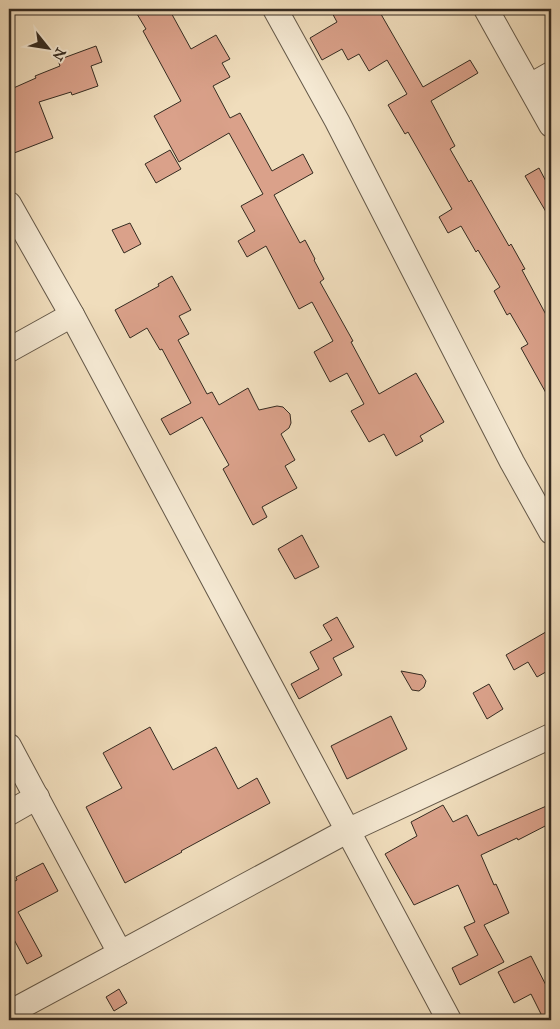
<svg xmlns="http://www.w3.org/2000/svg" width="560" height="1029" font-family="'IM FELL Great Primer',serif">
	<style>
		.building { fill: #daa18a; stroke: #352b21 }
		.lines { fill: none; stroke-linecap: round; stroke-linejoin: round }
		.street-casing { stroke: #645848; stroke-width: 26 }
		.street { stroke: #f5e9d3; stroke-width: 24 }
	</style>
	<rect width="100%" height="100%" fill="#f0ddbc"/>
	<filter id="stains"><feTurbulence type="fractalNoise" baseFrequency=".004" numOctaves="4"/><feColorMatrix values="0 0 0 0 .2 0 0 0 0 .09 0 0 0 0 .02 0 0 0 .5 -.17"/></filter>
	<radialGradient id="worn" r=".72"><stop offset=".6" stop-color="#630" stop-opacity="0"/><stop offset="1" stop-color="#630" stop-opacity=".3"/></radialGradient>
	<g class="building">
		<path d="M134 9H169L191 49 216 35 230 59 222 63 230 77 213 86 230 118 240 113 272 171 303 154 313 173 274 195 300 243 305 240 315 259 314 260 324 279 320 282 353 341 351 342 379 394 416 373 444 422 420 436 423 441 396 456 384 434 369 442 351 411 364 404 347 373 330 382 314 352 333 341 312 302 299 309 266 246 247 257 238 241 255 231 241 206 263 194 229 133 179 162 154 116 181 101 143 31 146 29Z"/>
		<path d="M330 9H378L423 87 470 60 478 73 431 101 455 146 450 149 469 182 471 180 509 246 511 244 525 269 522 270 551 324V402L521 348 528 344 510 313 507 315 494 291 500 287 478 250 476 252 461 226 448 233 439 217 452 209 408 132 405 134 388 105 407 94 387 60 369 71 359 54 348 60 342 49 322 60 310 38 337 22Z"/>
		<path d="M96 46 102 62 91 66 98 86 72 95 71 92 39 102 53 138 9 155V90L36 78 35 76 60 66 58 60Z"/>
		<path d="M170 150 181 169 156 183 145 164Z"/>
		<path d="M539 168 551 191V215L549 217 525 176Z"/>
		<path d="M130 223 141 244 124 253 112 230Z"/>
		<path d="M172 276 191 310 179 316 189 334 178 340 207 394 212 392 219 405 248 388 259 410 277 406 283 407 290 414 291 423 289 428 281 434 295 460 285 466 297 488 262 507 267 517 253 525 223 469 229 465 202 417 170 435 161 419 191 403 162 349 160 350 147 328 130 338 115 310 159 286 158 284Z"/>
		<path d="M302 535 319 567 295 579 278 549Z"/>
		<path d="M337 617 354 647 333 658 342 675 299 699 291 684 319 669 310 652 332 640 323 625Z"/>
		<path d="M551 629V669L537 677 528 662 514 670 506 655Z"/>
		<path d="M401 671 422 675 426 681 424 687 419 691 412 690Z"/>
		<path d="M489 684 503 709 487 719 473 693Z"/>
		<path d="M391 716 407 749 347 779 331 746Z"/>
		<path d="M150 727 173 770 216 747 238 789 257 778 270 803 181 851 182 852 125 883 86 807 122 788 103 753Z"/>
		<path d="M551 804V823L518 840 517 838 481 855 494 885 496 884 509 913 484 925 504 962 460 985 452 968 478 955 464 927 475 922 458 885 414 905 385 854 417 836 411 822 443 805 453 822 467 815 478 836Z"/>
		<path d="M43 863 58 891 18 912 42 956 27 964 9 930V884L17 880 16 877Z"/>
		<path d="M531 956 551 995V1020H544L531 994 514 1003 498 972Z"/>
		<path d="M119 989 127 1003 114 1011 106 997Z"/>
	</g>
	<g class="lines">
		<g class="street-casing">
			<g id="street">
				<path d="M275 9 337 121 512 462 551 532"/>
				<path d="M486 9 551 125"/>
				<path d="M530 86 551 74"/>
				<path d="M9 204 72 315 449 1020"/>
				<path d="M9 350 72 315"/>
				<path d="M9 746 120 953"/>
				<path d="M9 813 37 797"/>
				<path d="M9 1013 347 831 551 736"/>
			</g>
		</g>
		<use href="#street" class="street"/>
	</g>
	<rect width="560" height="1029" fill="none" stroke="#f0ddbc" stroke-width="30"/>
	<rect x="10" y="10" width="540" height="1009" fill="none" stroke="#352b21" stroke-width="2.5"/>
	<rect x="15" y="15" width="530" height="999" fill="none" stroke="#352b21"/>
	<g transform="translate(48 48) rotate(120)" stroke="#f5e9d3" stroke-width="4" paint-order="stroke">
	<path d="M0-4L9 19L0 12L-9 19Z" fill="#352b21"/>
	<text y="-8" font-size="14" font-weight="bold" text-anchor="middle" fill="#352b21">N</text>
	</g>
	<rect width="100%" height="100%" filter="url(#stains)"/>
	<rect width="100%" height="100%" fill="url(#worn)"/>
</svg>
